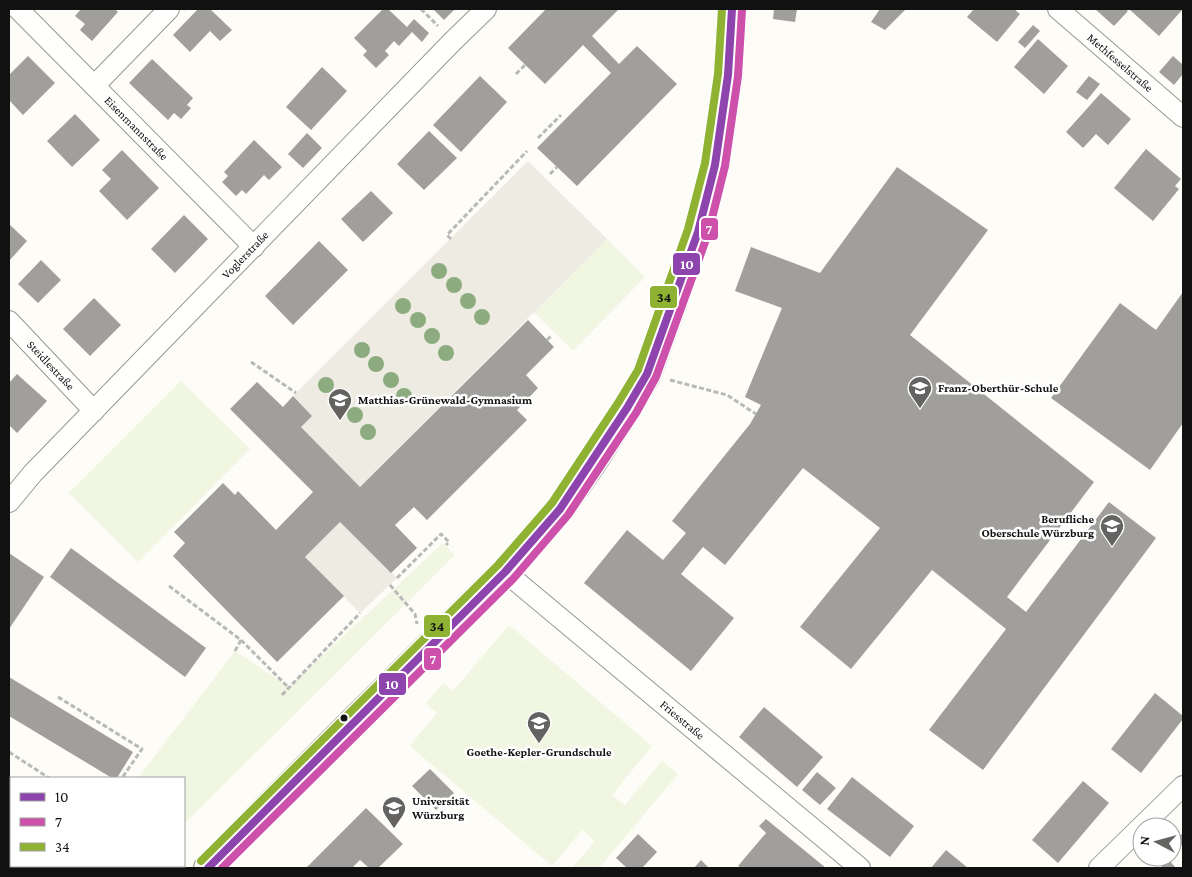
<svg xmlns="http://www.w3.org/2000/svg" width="1192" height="877" font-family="'Crimson Pro',serif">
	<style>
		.pitch { fill: #f0f6e1 }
		.plaza { fill: #edebe2 }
		.building { fill: #a19f9c }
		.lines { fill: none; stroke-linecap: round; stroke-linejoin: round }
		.street-casing { stroke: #979795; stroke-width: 22 }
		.secondary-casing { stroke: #8e8d8b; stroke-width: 30 }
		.path { stroke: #b9b9b8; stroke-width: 3; stroke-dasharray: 5 2.5; stroke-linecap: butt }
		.street { stroke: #fffffe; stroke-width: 20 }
		.secondary { stroke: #f6f4eb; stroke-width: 28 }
		.bus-1-casing { stroke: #fff; stroke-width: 11 }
		.bus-2-casing { stroke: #fff; stroke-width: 11 }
		.bus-3-casing { stroke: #fff; stroke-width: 11 }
		.bus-1 { stroke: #8e44ad; stroke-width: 8 }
		.bus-2 { stroke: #cd50aa; stroke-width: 8 }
		.bus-3 { stroke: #90b233; stroke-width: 8 }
		.tree { fill: #8cac80 }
		.bus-dot { fill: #111; stroke: #fff; stroke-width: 2 }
		.labels { text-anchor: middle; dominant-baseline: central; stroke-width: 5; stroke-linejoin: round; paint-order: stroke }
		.street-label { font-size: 12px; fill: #111; stroke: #fff }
		.poi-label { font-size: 12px; font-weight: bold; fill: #111; stroke: #fff; text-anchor: start }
		.line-badge { stroke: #fff; stroke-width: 2 }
		.badge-label { font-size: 14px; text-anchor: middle; font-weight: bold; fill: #fff }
		.pale-badge-label { font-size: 14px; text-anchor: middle; font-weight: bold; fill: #111 }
	</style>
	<rect width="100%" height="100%" fill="#fdfcf7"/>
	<g class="pitch">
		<path d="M528 161 645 277 573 351 455 235Z"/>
		<path d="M181 381 250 449 138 562 69 493Z"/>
		<path d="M443 543 455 555 184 824V778H138L235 651 289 687Z"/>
		<path d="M509 625 652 746 612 795 625 805 662 761 678 774 599 868H572L595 841 582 830 552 866 410 746 437 713 426 703 443 683 453 691Z"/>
	</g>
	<g class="plaza">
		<path d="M528 161 607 239 360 487 301 427 312 416 293 396Z"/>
		<path d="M340 522 397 578 360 613 305 557Z"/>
	</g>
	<g class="building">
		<path d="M81 9H115L118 12 92 41 80 30 85 24 75 16Z"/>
		<path d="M198 9H210L232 30 220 41 210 31 190 52 173 35Z"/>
		<path d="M383 9H388L407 27 414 19 429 33 422 42 412 32 399 46 394 41 385 51 389 55 376 68 363 55 367 51 354 38Z"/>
		<path d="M433 9H455L444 20Z"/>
		<path d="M546 9H619L592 36 619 64 637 46 677 84 577 186 537 148 611 73 583 45 545 84 508 48Z"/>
		<path d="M774 9H797L795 22 773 19Z"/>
		<path d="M880 9H906L885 30 871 22Z"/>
		<path d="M974 9H1014L1020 14 997 42 967 17Z"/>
		<path d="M1095 9H1125L1128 11 1114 26Z"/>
		<path d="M1129 9H1181L1182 10 1159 36Z"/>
		<path d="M1033 25 1040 31 1025 48 1018 42Z"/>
		<path d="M1038 39 1068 66 1044 94 1014 67Z"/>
		<path d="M28 56 55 83 23 115 9 100V75Z"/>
		<path d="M1173 56 1183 65V74L1174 85 1159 72Z"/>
		<path d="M152 59 193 98 187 105 191 108 181 119 174 113 168 120 129 83Z"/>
		<path d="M322 67 347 91 311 130 286 107Z"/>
		<path d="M480 76 507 102 461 152 433 125Z"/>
		<path d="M1089 76 1100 84 1087 100 1076 92Z"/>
		<path d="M1101 93 1131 119 1108 145 1096 134 1083 148 1066 132Z"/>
		<path d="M75 114 100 140 72 167 47 141Z"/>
		<path d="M429 131 457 158 424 190 397 164Z"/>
		<path d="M307 133 322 148 303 168 288 154Z"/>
		<path d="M254 140 282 167 269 180 264 175 246 194 242 190 236 196 222 182 228 176 224 172Z"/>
		<path d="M1146 149 1181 179 1175 186 1179 189 1153 221 1114 188Z"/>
		<path d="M122 150 159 188 127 220 99 191 111 179 102 170Z"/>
		<path d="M897 167 988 230 910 335 1094 482 1007 597 1026 612 1109 502 1156 538 983 770 929 730 1006 629 932 570 851 669 800 627 880 528 803 468 725 565 703 547 681 574 734 618 691 671 584 583 627 530 663 560 686 533 672 521 750 424 761 405 745 397 782 308 735 291 751 247 820 273Z"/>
		<path d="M371 191 393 213 363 242 341 219Z"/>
		<path d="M184 215 208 239 175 273 151 249Z"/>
		<path d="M9 224 27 241 9 261Z"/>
		<path d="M319 241 348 270 293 325 265 296Z"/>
		<path d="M41 260 61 280 38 303 18 284Z"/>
		<path d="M1183 292V423L1150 470 1051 398 1120 303 1156 330Z"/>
		<path d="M94 298 121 325 90 356 63 329Z"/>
		<path d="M528 320 554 347 526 375 538 388 517 410 527 420 427 520 414 507 395 525 417 548 391 573 340 522 305 557 344 596 277 662 173 556 185 543 174 532 223 483 235 495 238 491 276 530 313 492 230 409 257 382 283 407 293 396 312 416 301 427 360 487Z"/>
		<path d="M17 374 47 401 17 433 9 425V383Z"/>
		<path d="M71 548 206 648 185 677 50 577Z"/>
		<path d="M9 553 44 577 9 629Z"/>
		<path d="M9 677 133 752 117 778H112L9 716Z"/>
		<path d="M1155 693 1183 716V719L1141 773 1111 749Z"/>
		<path d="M764 707 823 757 797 787 739 737Z"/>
		<path d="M430 769 454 793 436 810 412 786Z"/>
		<path d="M817 772 836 788 820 805 802 790Z"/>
		<path d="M852 777 914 826 890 857 827 809Z"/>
		<path d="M1083 781 1109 803 1058 863 1032 840Z"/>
		<path d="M366 808 403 844 378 868H369L360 860 352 868H306Z"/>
		<path d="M766 819 826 868H742L738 866 766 833 759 826Z"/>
		<path d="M1183 833V847L1176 839Z"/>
		<path d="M638 834 657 852 642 868H627L616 858Z"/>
		<path d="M946 850 968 868H931Z"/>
		<path d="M701 860 709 868H694Z"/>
		<path d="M1169 860 1176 868H1160Z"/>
	</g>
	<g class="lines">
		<g class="street-casing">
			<g id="street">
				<path id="s1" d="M18 9 254 247"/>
				<path id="s2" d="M1058 9 1183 117"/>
				<path d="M95 85 169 9"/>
				<path id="s3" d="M9 321 94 411"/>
				<path id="s4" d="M9 502 33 473 453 41 486 9"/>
				<path id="s5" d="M505 572 860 868"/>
				<path d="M83 868 84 866"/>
				<path d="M1099 868 1183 786"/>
			</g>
		</g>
		<g class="secondary-casing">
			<g id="secondary">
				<path d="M9 792 11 794"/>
				<path d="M112 866 115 868"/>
				<path d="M208 868 351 724 505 572 560 509 592 463 627 408 647 374 698 232 715 165 728 75 732 9"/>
			</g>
		</g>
		<g class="path">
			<path d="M421 9 438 26"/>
			<path d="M516 74 525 65"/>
			<path d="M538 138 561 115"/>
			<path d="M550 174 557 167"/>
			<path d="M451 239 447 235 527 151"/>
			<path d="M547 340 552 335"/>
			<path d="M251 362 296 393"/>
			<path d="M670 380 727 395 756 414"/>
			<path d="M397 578 441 534 449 542 446 545"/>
			<path d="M390 585 415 614 417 624"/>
			<path d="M169 586 241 640 289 688"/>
			<path d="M235 651 241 640"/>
			<path d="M282 695 360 613"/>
			<path d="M58 697 142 749 122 778"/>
			<path d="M9 752 49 778"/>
			<path d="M163 866 166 868"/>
		</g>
		<use href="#street" class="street"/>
		<use href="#secondary" class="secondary"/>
		<g class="bus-1-casing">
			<path id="bus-1" d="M208 868 505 572 560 509 627 408 647 374 698 232 715 165 728 75 732 9"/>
		</g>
		<g class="bus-2-casing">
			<path id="bus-2" d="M222 868 513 579 568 515 636 413 656 377 708 234 725 166 738 76 742 10"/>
		</g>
		<g class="bus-3-casing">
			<path id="bus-3" d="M201 861 498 565 552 503 618 403 638 370 688 229 705 163 718 74 722 9"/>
		</g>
		<use href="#bus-1" class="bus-1"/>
		<use href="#bus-2" class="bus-2"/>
		<use href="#bus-3" class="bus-3"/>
	</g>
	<g class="tree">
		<circle cx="439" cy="271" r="8"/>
		<circle cx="454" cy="285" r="8"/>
		<circle cx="468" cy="301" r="8"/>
		<circle cx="403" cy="306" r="8"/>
		<circle cx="482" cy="317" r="8"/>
		<circle cx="418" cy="320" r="8"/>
		<circle cx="432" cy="336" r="8"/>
		<circle cx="362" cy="350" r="8"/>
		<circle cx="446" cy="353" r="8"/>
		<circle cx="376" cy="364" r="8"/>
		<circle cx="391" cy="380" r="8"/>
		<circle cx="326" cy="385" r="8"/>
		<circle cx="404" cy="396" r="8"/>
		<circle cx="340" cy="399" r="8"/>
		<circle cx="355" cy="415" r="8"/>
		<circle cx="368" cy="432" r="8"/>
	</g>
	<defs>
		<g id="school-pin" transform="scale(1.25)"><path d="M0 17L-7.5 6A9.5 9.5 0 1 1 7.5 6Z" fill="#646362" stroke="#fff"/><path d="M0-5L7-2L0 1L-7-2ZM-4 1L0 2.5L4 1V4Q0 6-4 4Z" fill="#fff"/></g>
		<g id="university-pin" transform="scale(1.25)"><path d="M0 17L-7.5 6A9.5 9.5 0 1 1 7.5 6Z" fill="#646362" stroke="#fff"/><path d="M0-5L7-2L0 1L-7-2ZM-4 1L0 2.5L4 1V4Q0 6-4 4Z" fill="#fff"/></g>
	</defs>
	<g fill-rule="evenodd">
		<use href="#school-pin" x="920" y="388"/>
		<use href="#school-pin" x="340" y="400"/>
		<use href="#school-pin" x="1112" y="526"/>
		<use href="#school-pin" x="539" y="723"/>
		<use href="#university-pin" x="394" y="808"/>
	</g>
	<circle class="bus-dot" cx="344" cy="718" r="4.5"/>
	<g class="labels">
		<g class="street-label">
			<text stroke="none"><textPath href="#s2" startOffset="82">Methfesselstraße</textPath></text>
			<text stroke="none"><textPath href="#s1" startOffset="168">Eisenmannstraße</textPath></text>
			<text stroke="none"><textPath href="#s4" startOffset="342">Voglerstraße</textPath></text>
			<text stroke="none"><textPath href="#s3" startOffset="61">Steidlestraße</textPath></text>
			<text stroke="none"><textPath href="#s5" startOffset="231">Friesstraße</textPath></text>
		</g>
		<g class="poi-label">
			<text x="938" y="388">Franz-Oberthür-Schule</text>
			<text x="358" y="400">Matthias-Grünewald-Gymnasium</text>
			<text x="1094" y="519" text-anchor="end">Berufliche<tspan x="1094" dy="14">Oberschule Würzburg</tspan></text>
			<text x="539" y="752" text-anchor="middle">Goethe-Kepler-Grundschule</text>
			<text x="412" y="801">Universität<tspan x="412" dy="14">Würzburg</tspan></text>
		</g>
	</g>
	<g class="line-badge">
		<rect x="700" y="217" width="19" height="24" rx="5" fill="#cd50aa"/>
		<rect x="672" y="252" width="29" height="24" rx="5" fill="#8e44ad"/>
		<rect x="649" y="285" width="29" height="24" rx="5" fill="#90b233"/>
		<rect x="423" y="614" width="28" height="24" rx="5" fill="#90b233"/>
		<rect x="423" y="647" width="19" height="24" rx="5" fill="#cd50aa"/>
		<rect x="378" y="672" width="29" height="24" rx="5" fill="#8e44ad"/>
	</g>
	<g class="badge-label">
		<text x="709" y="234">7</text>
		<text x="687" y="269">10</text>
		<text x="433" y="664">7</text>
		<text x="392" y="689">10</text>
	</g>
	<g class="pale-badge-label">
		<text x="664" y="302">34</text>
		<text x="437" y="631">34</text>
	</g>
	<rect width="1192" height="877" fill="none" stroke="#111111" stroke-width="20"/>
	<rect x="10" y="777" width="175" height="90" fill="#ffffff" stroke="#a0a0a0"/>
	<rect x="20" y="793" width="25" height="8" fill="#8e44ad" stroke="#a0a0a0"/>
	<text x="55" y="802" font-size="15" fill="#111111">10</text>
	<rect x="20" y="818" width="25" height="8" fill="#cd50aa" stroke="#a0a0a0"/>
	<text x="55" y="827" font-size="15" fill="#111111">7</text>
	<rect x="20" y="843" width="25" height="8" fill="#90b233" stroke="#a0a0a0"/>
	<text x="55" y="852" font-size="15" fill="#111111">34</text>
	<g transform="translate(1157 842) rotate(276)"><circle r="24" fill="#ffffff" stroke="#a0a0a0"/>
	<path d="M0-4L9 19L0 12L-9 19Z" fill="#646362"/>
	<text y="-8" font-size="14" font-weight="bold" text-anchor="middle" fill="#111111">N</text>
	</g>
</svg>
